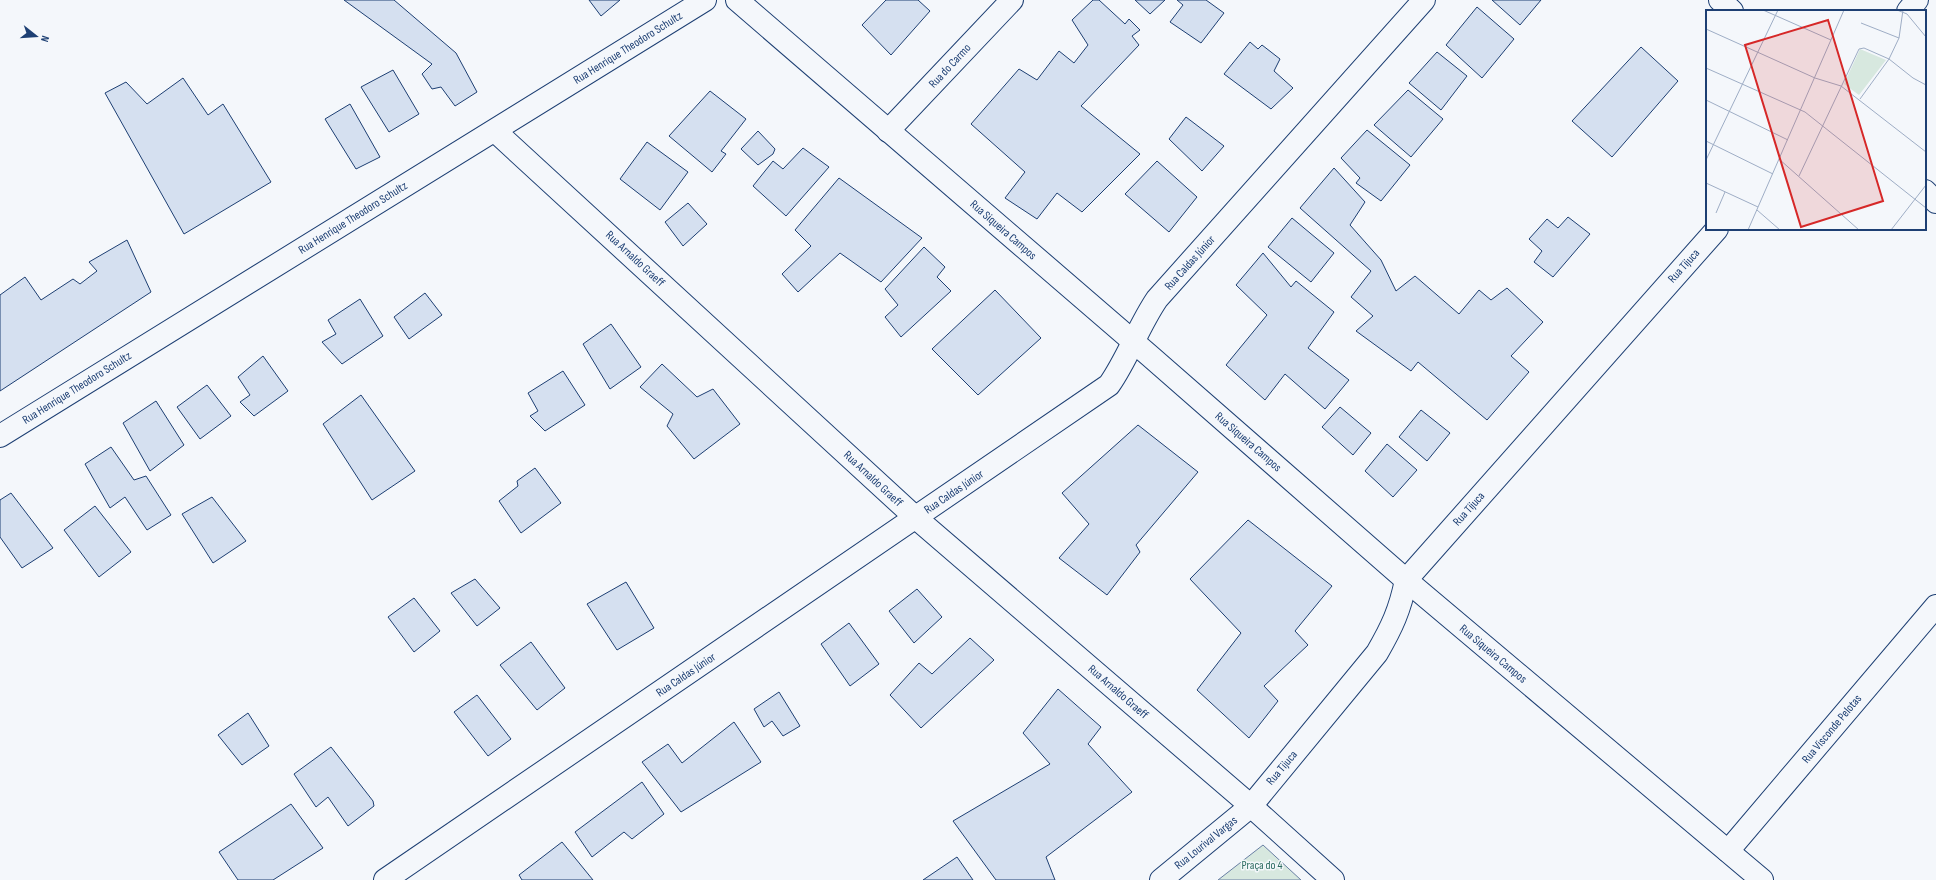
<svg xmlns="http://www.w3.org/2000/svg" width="1936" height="880" font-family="'Sofia Sans Condensed',sans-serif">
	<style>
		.green { fill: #d7e8df; stroke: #687fa3 }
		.building { fill: #d5e0f0; stroke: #1d3f73 }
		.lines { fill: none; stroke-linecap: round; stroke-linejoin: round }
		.minor-casing { stroke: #1d3f73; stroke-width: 24 }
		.major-casing { stroke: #1d3f73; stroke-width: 24 }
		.minor { stroke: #f4f7fb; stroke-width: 22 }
		.major { stroke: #f4f7fb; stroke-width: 22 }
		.labels { text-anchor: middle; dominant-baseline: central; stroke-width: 3; stroke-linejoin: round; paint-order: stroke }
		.street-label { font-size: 12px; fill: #1d3f73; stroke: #f4f7fb }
		.park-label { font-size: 12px; fill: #2c6c60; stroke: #f4f7fb }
		.inset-road { fill: none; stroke: #9eadc5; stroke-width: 1 }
		.view { fill: #d62828; fill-opacity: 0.15; stroke: #d62828; stroke-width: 2 }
		.inset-edge { fill: none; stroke: #1d3f73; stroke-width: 2 }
	</style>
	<rect width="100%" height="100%" fill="#f4f7fb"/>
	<path class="green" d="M1263 845 1301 880H1218Z"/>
	<g class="building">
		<path d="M344 0H394L456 53 477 92 455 106 441 87 432 89 422 74 432 64Z"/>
		<path d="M589 0H620L601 16Z"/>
		<path d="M886 0H918L930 11 891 55 862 25Z"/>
		<path d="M1093 0H1099L1125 24 1129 19 1140 30 1132 36 1139 45 1081 106 1140 154 1082 212 1057 193 1037 219 1005 198 1025 172 971 124 1019 69 1037 80 1059 51 1074 63 1088 45 1072 20Z"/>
		<path d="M1135 0H1165L1150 14Z"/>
		<path d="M1177 0H1206L1224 13 1201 43 1170 22 1183 5Z"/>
		<path d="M1492 0H1541L1520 25Z"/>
		<path d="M1477 7 1514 39 1482 78 1446 45Z"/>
		<path d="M1250 42 1258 49 1262 45 1280 59 1274 71 1293 88 1271 109 1224 74Z"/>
		<path d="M1641 47 1678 81 1612 157 1572 121Z"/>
		<path d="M1437 52 1467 76 1441 110 1409 83Z"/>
		<path d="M393 70 419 114 389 132 361 87Z"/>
		<path d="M183 78 208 115 223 104 271 182 184 234 105 93 126 82 147 104Z"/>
		<path d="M1408 90 1443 119 1411 157 1374 125Z"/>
		<path d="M710 91 746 119 721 151 726 154 712 172 669 136Z"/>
		<path d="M350 104 380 157 356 169 325 119Z"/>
		<path d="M1186 117 1224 146 1202 171 1169 139Z"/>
		<path d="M1367 130 1410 165 1381 201 1356 183 1360 178 1341 158Z"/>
		<path d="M758 131 775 149 773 154 758 165 741 149Z"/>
		<path d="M647 142 688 172 660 210 620 179Z"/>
		<path d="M803 148 829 167 786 216 753 186 773 161 783 169Z"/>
		<path d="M1157 161 1197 197 1169 232 1125 194Z"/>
		<path d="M1334 168 1365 202 1350 225 1381 260 1396 291 1415 276 1459 314 1479 290 1491 300 1507 288 1543 322 1511 356 1529 372 1487 420 1418 362 1411 371 1356 331 1373 316 1351 297 1371 271 1300 208Z"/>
		<path d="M839 178 922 238 881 282 840 253 798 292 782 274 811 246 795 230Z"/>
		<path d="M688 203 707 224 683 246 665 222Z"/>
		<path d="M1568 217 1590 234 1553 277 1534 262 1542 251 1529 239 1547 219 1558 228Z"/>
		<path d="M1292 218 1334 253 1311 282 1268 247Z"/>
		<path d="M127 240 151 292 0 391V295L25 277 41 300 73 279 80 284 97 271 89 262Z"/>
		<path d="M924 247 945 267 937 277 951 291 901 337 885 317 898 305 885 289Z"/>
		<path d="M1263 253 1291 287 1296 281 1334 312 1308 348 1349 380 1325 409 1285 374 1265 400 1226 365 1267 315 1236 285Z"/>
		<path d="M995 290 1041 338 978 395 932 349Z"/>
		<path d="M425 293 442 315 409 339 394 317Z"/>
		<path d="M360 299 383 336 342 364 322 342 336 334 328 320Z"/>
		<path d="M611 324 641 367 610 389 583 344Z"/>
		<path d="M263 356 288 391 254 416 240 402 250 395 238 377Z"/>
		<path d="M662 364 697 397 713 389 740 424 694 459 667 426 673 414 640 387Z"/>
		<path d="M563 371 585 405 545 431 530 416 538 411 528 393Z"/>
		<path d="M207 385 231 416 200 439 177 407Z"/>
		<path d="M361 395 415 471 372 500 323 424Z"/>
		<path d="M156 401 184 445 150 471 123 423Z"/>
		<path d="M1340 407 1371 433 1353 455 1322 427Z"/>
		<path d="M1421 410 1450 433 1427 461 1399 437Z"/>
		<path d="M1138 425 1198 472 1136 545 1140 552 1107 595 1059 558 1089 524 1062 493Z"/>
		<path d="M1387 444 1417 470 1393 497 1365 471Z"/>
		<path d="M111 447 134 480 146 476 171 515 147 530 125 497 110 508 85 464Z"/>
		<path d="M535 468 561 503 521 533 499 501 518 486 517 481Z"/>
		<path d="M11 493 53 548 22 568 0 537V500Z"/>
		<path d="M212 497 246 541 213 563 182 514Z"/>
		<path d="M95 506 131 552 99 577 64 530Z"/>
		<path d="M1248 520 1332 586 1295 631 1308 645 1264 686 1278 701 1249 738 1197 690 1241 633 1190 579Z"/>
		<path d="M475 579 500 608 477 626 451 593Z"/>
		<path d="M626 582 654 628 617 650 587 604Z"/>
		<path d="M917 589 942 617 914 643 889 611Z"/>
		<path d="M414 598 440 631 414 652 388 617Z"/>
		<path d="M849 623 879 664 850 686 821 644Z"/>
		<path d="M970 638 994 660 921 728 890 695 919 663 932 674Z"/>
		<path d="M531 642 565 688 537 710 500 665Z"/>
		<path d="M1058 689 1101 727 1088 744 1132 792 1046 857 1055 880H996L953 821 1050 764 1023 733Z"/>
		<path d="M779 692 800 726 783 736 772 721 764 727 754 709Z"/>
		<path d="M477 695 511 739 488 756 454 712Z"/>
		<path d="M248 713 269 746 242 765 218 735Z"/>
		<path d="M734 722 761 762 681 812 642 762 668 744 682 763Z"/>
		<path d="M331 747 373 801 374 806 348 826 328 797 316 807 294 774Z"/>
		<path d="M642 782 664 814 632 839 624 832 592 857 575 832Z"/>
		<path d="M291 804 323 848 273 880H238L219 852Z"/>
		<path d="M562 842 593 880H522L519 875Z"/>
		<path d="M957 857 973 880H923Z"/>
	</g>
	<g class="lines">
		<g class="minor-casing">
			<g id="minor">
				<path d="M1720 0 1732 11"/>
				<path d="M1908 11 1917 0"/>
				<path d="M495 131 916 518 1251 806 1333 880"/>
				<path d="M888 131 1012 0"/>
				<path d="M1925 191 1936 202"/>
				<path d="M0 436 705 0"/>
				<path d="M1728 851 1936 606"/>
				<path d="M385 880 1109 385C1128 358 1138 327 1157 299L1424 0"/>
				<path d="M1161 880 1251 806 1377 653C1392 627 1400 610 1406 580L1717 229"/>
			</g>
		</g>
		<g class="major-casing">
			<path id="major" d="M737 0 1150 356 1406 580 1762 880"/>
		</g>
		<use href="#minor" class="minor"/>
		<use href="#major" class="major"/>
	</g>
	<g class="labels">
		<g class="street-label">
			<text transform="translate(628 48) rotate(-32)">Rua Henrique Theodoro Schultz</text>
			<text transform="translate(950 66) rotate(-47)">Rua do Carmo</text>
			<text transform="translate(353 218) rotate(-32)">Rua Henrique Theodoro Schultz</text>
			<text transform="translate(1003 230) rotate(41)">Rua Siqueira Campos</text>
			<text transform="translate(635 259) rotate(43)">Rua Arnaldo Graeff</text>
			<text transform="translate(1190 263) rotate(-48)">Rua Caldas Júnior</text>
			<text transform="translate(1684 266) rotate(-48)">Rua Tijuca</text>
			<text transform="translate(77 388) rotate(-32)">Rua Henrique Theodoro Schultz</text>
			<text transform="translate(1248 442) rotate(41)">Rua Siqueira Campos</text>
			<text transform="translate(873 479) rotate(43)">Rua Arnaldo Graeff</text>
			<text transform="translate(954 492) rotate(-34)">Rua Caldas Júnior</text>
			<text transform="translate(1469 509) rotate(-48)">Rua Tijuca</text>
			<text transform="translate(1493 654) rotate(40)">Rua Siqueira Campos</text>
			<text transform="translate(686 675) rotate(-34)">Rua Caldas Júnior</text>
			<text transform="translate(1118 692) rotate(41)">Rua Arnaldo Graeff</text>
			<text transform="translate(1832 729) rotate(-50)">Rua Visconde Pelotas</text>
			<text transform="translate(1282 768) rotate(-50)">Rua Tijuca</text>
			<text transform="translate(1206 843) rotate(-39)">Rua Lourival Vargas</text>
		</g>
		<g class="park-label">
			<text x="1262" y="865">Praça do 4</text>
		</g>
	</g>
	<g transform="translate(1706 10)">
		<rect width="220" height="220" fill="#f4f7fb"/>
		<path d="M154 39 180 50 153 85 138 74Z" fill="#d7e8df"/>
		<path class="inset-road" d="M57 0 125 30M191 0 201 4 220 27M155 13 193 28M0 19 109 68 135 76 220 142M0 58 99 102 220 198M154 89 183 49 193 28 197 0M0 90 82 130M0 131 67 164M73 149 153 220M0 150 72 0M93 166 153 39 158 38 183 49 207 68 220 75M0 173 52 197M51 200 74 220M10 203 19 182M42 220 138 0M185 220 220 175"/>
		<path class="view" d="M122 10 177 191 95 217 39 35Z"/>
		<rect width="220" height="220" class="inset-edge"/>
	</g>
	<g transform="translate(36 36) rotate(107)" stroke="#f4f7fb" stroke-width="3" paint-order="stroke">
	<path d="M0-3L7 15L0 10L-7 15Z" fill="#1d3f73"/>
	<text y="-6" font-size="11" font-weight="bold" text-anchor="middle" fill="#1d3f73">N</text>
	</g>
</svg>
